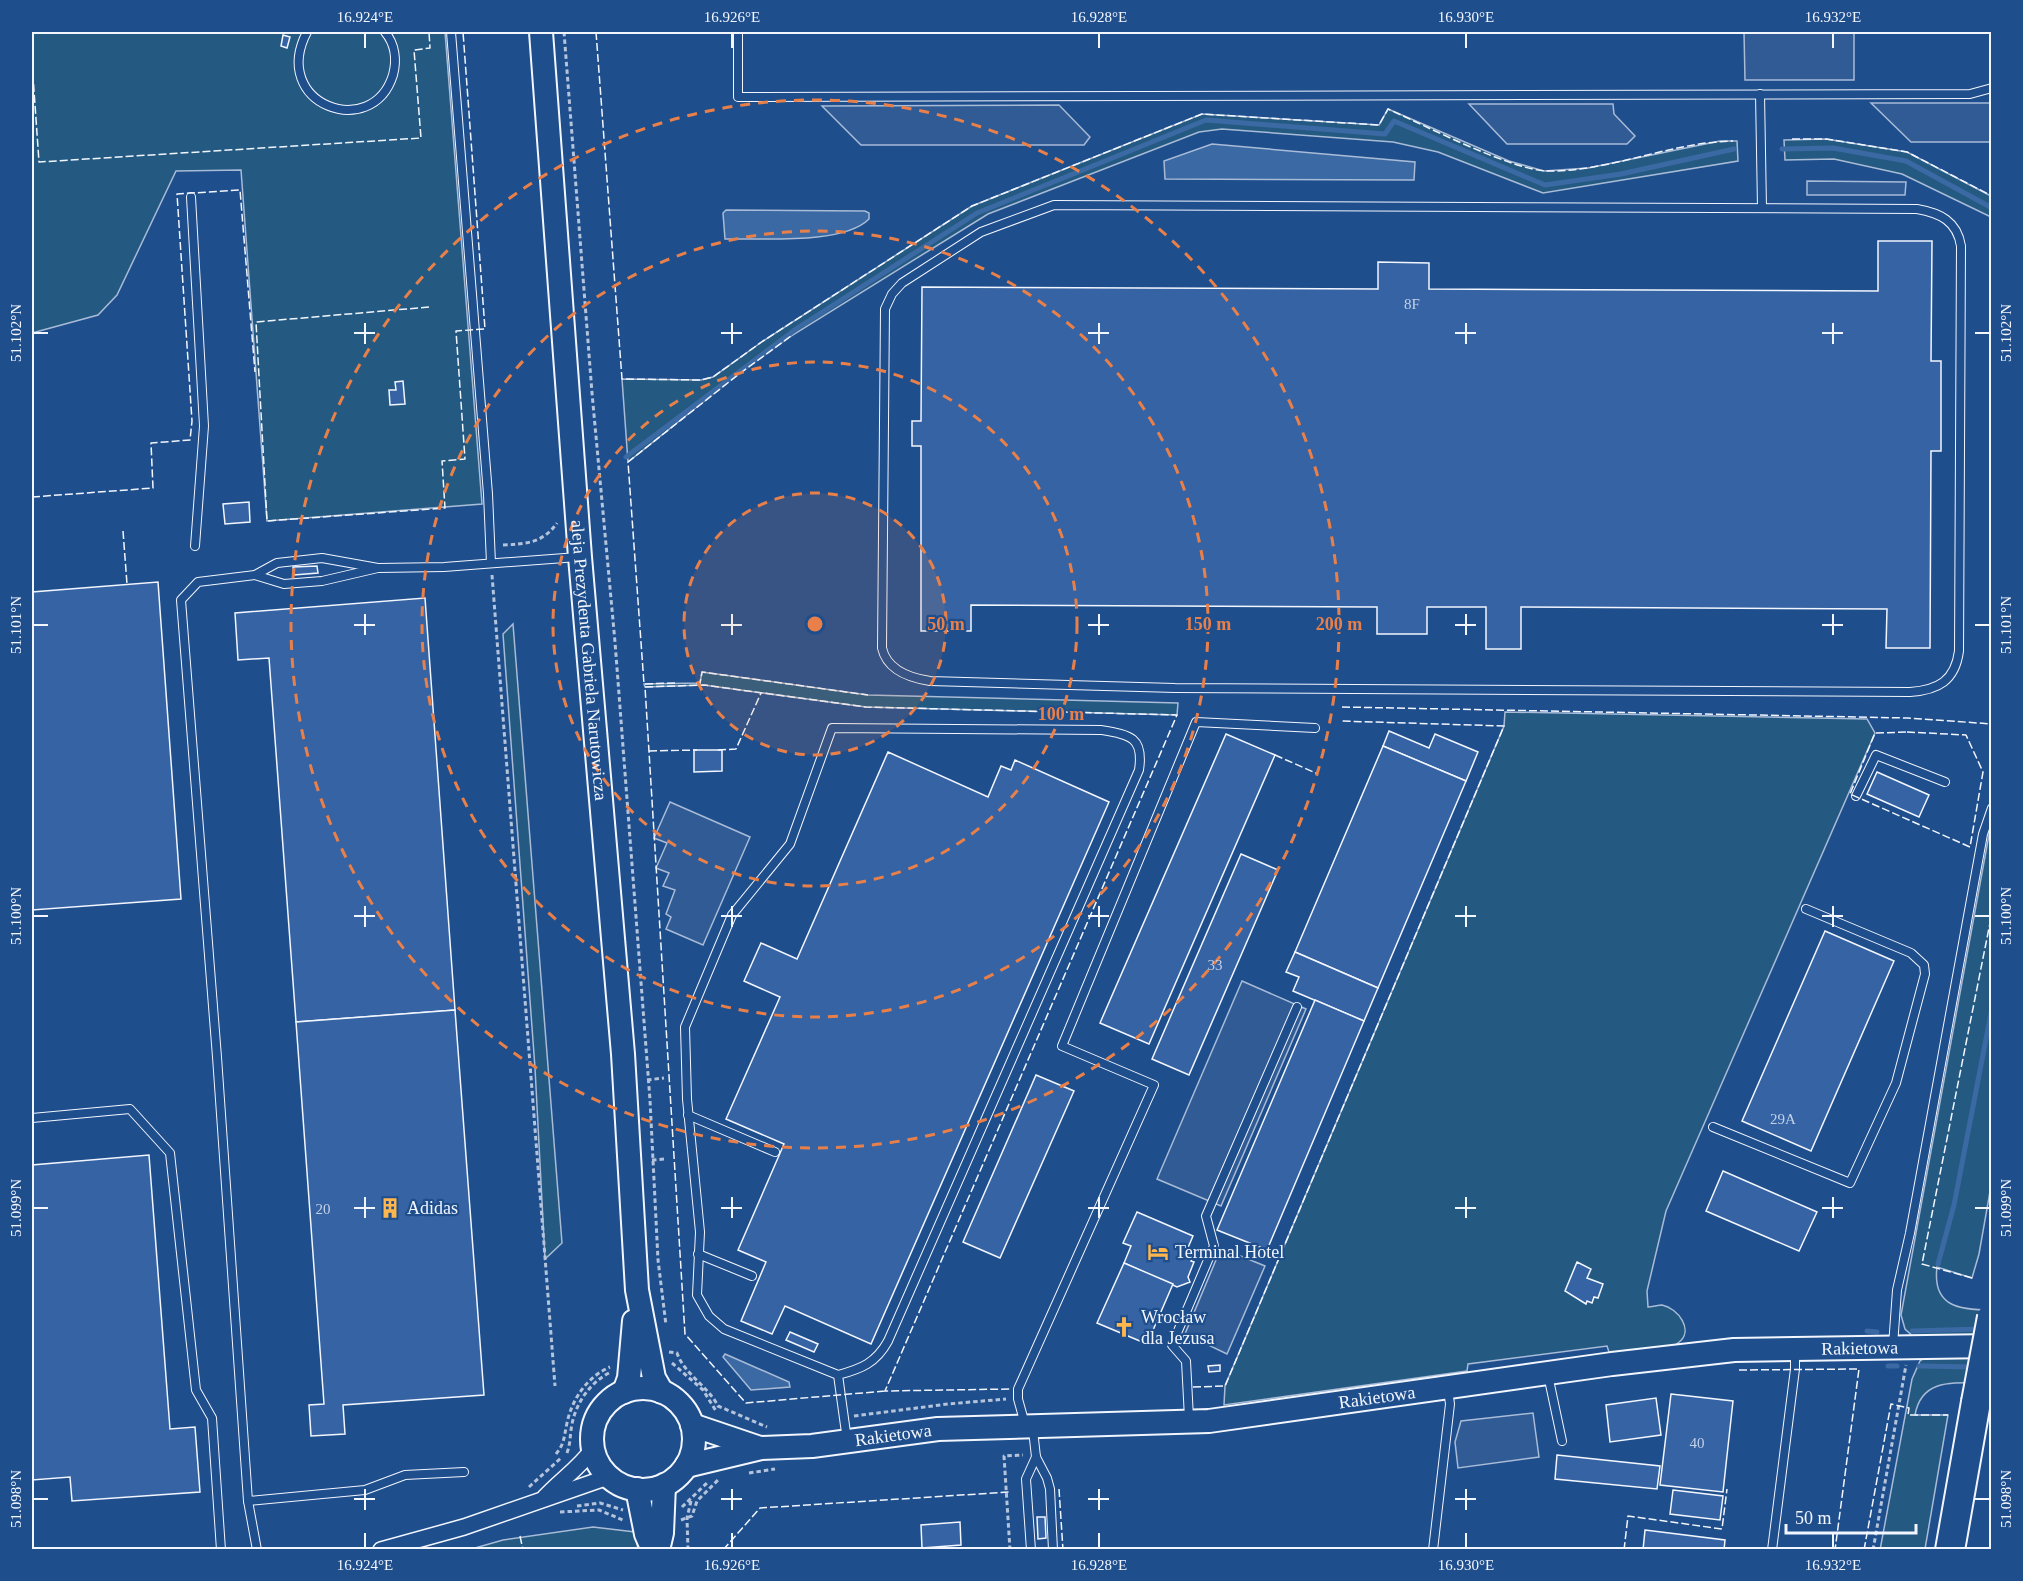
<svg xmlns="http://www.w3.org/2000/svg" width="2023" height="1581" font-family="Georgia,serif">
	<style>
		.green { fill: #245a82; stroke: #a8bbd7; stroke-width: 1.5 }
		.parking { fill: #305b95; stroke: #a8bbd7; stroke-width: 1.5 }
		.water { fill: #3b69a3; stroke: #a8bbd7; stroke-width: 1.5 }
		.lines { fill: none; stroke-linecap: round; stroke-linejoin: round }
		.stream { stroke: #3b69a3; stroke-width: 5 }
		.building { fill: #3563a3; stroke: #f2f6ff; stroke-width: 1.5 }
		.lane-casing { stroke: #f2f6ff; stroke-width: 10 }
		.street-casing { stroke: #f2f6ff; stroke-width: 18 }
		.secondary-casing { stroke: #f2f6ff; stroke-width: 26 }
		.highway-casing { stroke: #f2f6ff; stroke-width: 32 }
		.path { stroke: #b3c4dc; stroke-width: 3; stroke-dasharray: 4.5 3; stroke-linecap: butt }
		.lane { stroke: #1f4e8c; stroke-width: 8 }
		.street { stroke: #1f4e8c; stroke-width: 15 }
		.secondary { stroke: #1f4e8c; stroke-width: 22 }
		.highway { stroke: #1f4e8c; stroke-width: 28 }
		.highway-bridge-casing { stroke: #f2f6ff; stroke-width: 32; stroke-linecap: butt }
		.highway-bridge { stroke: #1f4e8c; stroke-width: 28 }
		.fence { stroke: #f2f6ff; stroke-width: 1.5; stroke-dasharray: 8 3; stroke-linecap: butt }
		.ticks { fill: none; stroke: #f2f6ff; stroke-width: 2 }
		.ring { fill: none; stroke: #ea8049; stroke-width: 3; stroke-dasharray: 10 8 }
		.labels { text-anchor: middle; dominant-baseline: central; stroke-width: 4.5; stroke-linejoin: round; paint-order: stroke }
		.number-label { font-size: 15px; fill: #c3d1e8 }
		.street-label { font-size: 18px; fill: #f2f6ff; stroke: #1f4e8c }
		.poi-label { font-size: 18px; fill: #f2f6ff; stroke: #1f4e8c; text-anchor: start }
		.centre { fill: #ea8049; stroke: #1f4e8c; stroke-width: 3 }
		.ring-label { font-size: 18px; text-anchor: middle; font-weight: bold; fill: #ea8049; stroke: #1f4e8c; stroke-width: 4.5; stroke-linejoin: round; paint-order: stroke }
		.neatline { fill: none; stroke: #f2f6ff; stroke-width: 2 }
		.ticks-label { font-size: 15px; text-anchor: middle; fill: #f2f6ff }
	</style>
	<rect width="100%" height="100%" fill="#1f4e8c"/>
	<g class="green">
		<path d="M32 32H445L482 504 267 521 241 170 176 171 117 295 98 315 32 333Z"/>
		<path d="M1388 109 1509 161 1544 171 1588 168 1720 141H1737L1738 161 1543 193 1438 152 1393 142 1222 129 1199 132 988 214 791 336 738 374 628 462 622 379 701 380 713 377 763 341 972 206 1202 114 1379 125Z"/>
		<path d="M1826 139 1907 152 1991 196V217L1902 174 1834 159 1785 160 1784 140Z"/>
		<path d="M513 624 562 1243 545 1259 535 1068 503 634Z"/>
		<path d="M702 672 868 695 1178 703 1177 715 866 707 704 685 645 687 644 684 700 683Z"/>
		<path d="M1505 712 1867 719 1875 733 1666 1211 1647 1291 1648 1307C1652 1307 1658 1305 1662 1305 1678 1308 1695 1331 1678 1343 1666 1353 1625 1353 1609 1352L1607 1346 1468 1364 1467 1371 1224 1405 1225 1386 1504 726Z"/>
		<path d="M1991 824V1186L1979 1254 1972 1278 1937 1267C1932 1307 1960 1310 1991 1310V1339H1916L1905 1329 1901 1315Z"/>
		<path d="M1991 1355V1383C1960 1384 1922 1375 1915 1415H1948L1925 1549 1880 1550 1912 1379 1920 1361 1926 1357Z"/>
		<path d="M593 1527 635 1532 638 1549 468 1550 503 1540Z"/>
	</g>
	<g class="parking">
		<path d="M1744 32H1854V80H1745Z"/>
		<path d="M1871 103H1991V142H1911Z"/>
		<path d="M1469 104H1613L1614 114 1635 136 1627 144H1507Z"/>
		<path d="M1059 105 1090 137 1084 145H861L822 106Z"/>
		<path d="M1807 181 1906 182 1905 195H1807Z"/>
		<path d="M670 802 750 837 703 945 666 929 671 917 666 914 675 890 663 886 669 873 656 868 667 843 654 838Z"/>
		<path d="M1242 981 1306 1009 1221 1206 1157 1179Z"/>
		<path d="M1221 1248 1265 1266 1227 1354 1185 1334Z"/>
		<path d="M1533 1413 1539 1457 1458 1468 1455 1442 1461 1421Z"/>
	</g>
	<g class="water">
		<path d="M1212 144 1415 162 1414 180 1165 179 1164 161Z"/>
		<path d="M726 210 865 211 869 213V219C843 245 763 238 725 239L723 213Z"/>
		<path d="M725 1354 789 1382 790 1387 751 1390 723 1357Z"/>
	</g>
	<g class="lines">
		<g class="stream">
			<path d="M1782 149 1833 148 1906 161 1992 208"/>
			<path d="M626 457 796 329 977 213 1206 120 1385 134 1394 121 1545 185 1621 174 1734 149"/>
			<path d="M1938 1264 1954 1205 1992 1008"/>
			<path d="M1867 1331 1877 1332"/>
			<path d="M1912 1331 1982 1329"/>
			<path d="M1888 1366H1897"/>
			<path d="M1919 1366 1975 1367"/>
		</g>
	</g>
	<g class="building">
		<path d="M283 35 290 37 287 48 281 46Z"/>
		<path d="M1878 241H1932L1931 361H1941V451H1931L1930 648H1886L1887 609 1521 607V649H1486V607H1427V634H1377V607L971 605V631H921V446H912V421H921L922 287 1378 289V262L1429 263V289L1878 291Z"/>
		<path d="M403 381 405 404 390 405 389 390H396L395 382Z"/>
		<path d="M249 502 250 522 225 524 223 504Z"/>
		<path d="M317 566 318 573 294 575 293 567Z"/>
		<path d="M158 582 181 899 32 910V592Z"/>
		<path d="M425 598 455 1010 296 1022 269 658 238 660 235 613Z"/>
		<path d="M1389 731 1429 748 1435 734 1478 752 1466 781 1383 746Z"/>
		<path d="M1226 734 1275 755 1149 1044 1100 1023Z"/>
		<path d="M1383 746 1466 781 1378 988 1295 952Z"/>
		<path d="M694 750H722V771L694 772Z"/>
		<path d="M888 752 988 797 1001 766 1011 770 1015 760 1109 802 871 1344 785 1306 772 1334 741 1321 766 1262 738 1250 784 1144 726 1119 780 997 744 981 761 943 797 959Z"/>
		<path d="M1877 772 1929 795 1919 817 1867 794Z"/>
		<path d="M1241 854 1278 870 1189 1075 1152 1059Z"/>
		<path d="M1825 931 1894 961 1811 1151 1742 1121Z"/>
		<path d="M1295 952 1378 988 1364 1021 1293 991 1299 977 1286 972Z"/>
		<path d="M1315 1000 1364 1021 1267 1250 1217 1230Z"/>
		<path d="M455 1010 484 1395 343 1405 345 1434 311 1436 309 1405 324 1404 296 1022Z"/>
		<path d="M1036 1075 1074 1091 1000 1258 963 1242Z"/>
		<path d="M149 1155 170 1429 195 1427 200 1492 72 1501 70 1477 32 1480V1165Z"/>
		<path d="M1723 1171 1817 1212 1799 1251 1706 1211Z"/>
		<path d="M1137 1212 1193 1236 1187 1250 1194 1253 1191 1261 1194 1262 1188 1277 1190 1282 1177 1287 1124 1263 1131 1246 1123 1243Z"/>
		<path d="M1577 1262 1591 1269 1587 1278 1603 1284 1598 1298 1594 1297 1592 1303 1587 1301 1586 1304 1565 1291Z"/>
		<path d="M1124 1263 1173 1284 1147 1344 1097 1323Z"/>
		<path d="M790 1332 818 1344 814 1352 786 1340Z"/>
		<path d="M1220 1365V1371L1209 1372 1208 1366Z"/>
		<path d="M1671 1394 1733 1401 1723 1492 1660 1485Z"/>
		<path d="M1656 1398 1661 1435 1610 1442 1606 1405Z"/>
		<path d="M1557 1455 1660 1466 1657 1489 1555 1479Z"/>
		<path d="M1673 1490 1723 1496 1720 1520 1670 1514Z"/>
		<path d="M1037 1517H1045L1046 1538 1038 1539Z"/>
		<path d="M960 1522 961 1545 922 1548 921 1525Z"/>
		<path d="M1645 1530 1725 1540 1724 1550H1643Z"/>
	</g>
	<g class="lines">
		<g class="lane-casing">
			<g id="lane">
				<path d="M307 32C269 104 372 142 393 75 397 60 395 44 385 32"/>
				<path d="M451 32 488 494 491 563"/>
				<path d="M738 32V97L1970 94 1992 88"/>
				<path d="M1760 94 1762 208"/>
				<path d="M191 197 204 426 195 546"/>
				<path d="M1054 205 1917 209C1940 213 1957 221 1961 246L1959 651C1955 681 1938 690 1910 692L1175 688 930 681C910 678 887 670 882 648L885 309 892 294 902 283 981 232Z"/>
				<path d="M255 575 284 584 322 581 378 568 444 567 578 557"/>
				<path d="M1856 796 1876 755 1945 782"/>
				<path d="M688 1115 775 1152"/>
				<path d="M32 1118 130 1109 170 1153 196 1390 212 1418 221 1550"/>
				<path d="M1713 1127 1850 1183 1896 1083 1925 974 1924 965 1911 953 1806 909"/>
				<path d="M698 1254 752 1276"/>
				<path d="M1893 1346 1897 1290 1910 1233 1983 834 1992 808"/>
				<path d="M838 1375C861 1369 876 1363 888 1341L1139 770C1144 737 1130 735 1101 730L832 728 790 844 732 915 685 1027 687 1099 700 1232 697 1295 709 1316 724 1329 838 1375 847 1440"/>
				<path d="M1548 1375 1562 1441"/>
				<path d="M1189 1418 1186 1361 1172 1345 1214 1246 1206 1216 1297 1007"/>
				<path d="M1025 1424 1018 1399V1389L1154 1085 1062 1046 1196 722 1315 728"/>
				<path d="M1033 1430 1036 1457 1047 1478 1050 1489 1053 1550"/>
				<path d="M248 1501 365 1490 405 1475 464 1472"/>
				<path d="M257 1550 248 1501 217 1057 181 600 198 582 255 575 277 563 322 558 378 568"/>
				<path d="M1031 1550 1026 1479 1036 1457"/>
				<path d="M1433 1550 1450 1404 1448 1390"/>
				<path d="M1772 1550 1795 1369V1352"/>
			</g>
		</g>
		<g class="street-casing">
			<g id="street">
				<path d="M545 1497C561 1480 579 1468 593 1449"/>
				<path d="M381 1550 464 1527 608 1477"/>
			</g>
		</g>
		<g class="secondary-casing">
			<g id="secondary">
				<path id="s1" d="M541 32 580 557 623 1054 637 1290 654 1378 662 1392"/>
				<circle cx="643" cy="1439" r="51"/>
				<path d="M624 1392 629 1378 634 1321"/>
				<path d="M692 1425 757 1447"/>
				<path id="s2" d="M686 1466 761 1448 812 1446 938 1429 1209 1421 1612 1364 1734 1350 1992 1346"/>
				<path d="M637 1489 646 1534 653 1550"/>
				<path d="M658 1550 662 1533 664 1485"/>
			</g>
		</g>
		<g class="highway-casing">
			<path id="highway" d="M1950 1550 1976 1402"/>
		</g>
		<g class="path">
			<path d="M564 32 592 393 615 642 650 1100 658 1260 666 1325"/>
			<path d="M503 545C526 544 543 543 557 523"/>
			<path d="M492 575 555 1386"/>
			<path d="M647 1080 664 1078"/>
			<path d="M652 1160 665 1159"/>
			<path d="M669 1352 677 1353C684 1374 708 1386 718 1406L767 1427"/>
			<path d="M672 1363 703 1390 716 1411"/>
			<path d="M854 1416 948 1404 1006 1399"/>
			<path d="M567 1453C570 1445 570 1438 571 1430 574 1406 588 1384 609 1373"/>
			<path d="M556 1454C565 1443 564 1436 567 1423 572 1399 587 1377 610 1367"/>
			<path d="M749 1473 775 1469"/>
			<path d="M529 1487 562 1457"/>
			<path d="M577 1506 600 1503 623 1510"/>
			<path d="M682 1507 709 1481"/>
			<path d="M560 1512 599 1510 623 1520"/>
			<path d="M681 1520 692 1516 697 1501 719 1479"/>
			<path d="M688 1550 687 1518 691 1501"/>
			<path d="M1010 1550 1004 1456 1023 1455"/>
			<path d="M1873 1550 1906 1365"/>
		</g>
		<use href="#lane" class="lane"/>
		<use href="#street" class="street"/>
		<use href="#secondary" class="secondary"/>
		<use href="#highway" class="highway"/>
		<g class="highway-bridge-casing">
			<path id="highway-bridge" d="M1976 1402 1992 1317"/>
		</g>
		<use href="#highway-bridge" class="highway-bridge"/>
		<g class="fence">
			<path d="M596 32 622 379 701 380 713 377 763 341 972 206 1202 114 1379 125 1388 109C1424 125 1511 170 1547 171 1610 172 1670 142 1733 141"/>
			<path d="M32 62 39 162 421 138 414 50 430 48 429 32"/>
			<path d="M1792 139H1826L1907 152 1992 196"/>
			<path d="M429 307 256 322 267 521 445 508 442 461 465 459 456 331 485 329 463 32"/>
			<path d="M32 497 153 488 151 443 190 440 192 421 177 194 240 190 255 372"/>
			<path d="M123 531 127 584"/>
			<path d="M675 683 644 684 628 462 739 374 791 336"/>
			<path d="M696 683H700L702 672 868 695"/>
			<path d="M1342 707 1908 718 1992 724"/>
			<path d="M1907 732 1966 735 1983 772 1970 847 1850 794 1875 733Z"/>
			<path d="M718 750 736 749 761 693"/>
			<path d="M649 751 697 750"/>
			<path d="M1275 755 1318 774"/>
			<path d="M1972 1278 1922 1264 1992 913"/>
			<path d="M1739 1370 1859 1369 1835 1550"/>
			<path d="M1193 1387 1225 1386 1504 726 1341 721"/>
			<path d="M885 1391 746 1403 685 1334 645 687 704 685 866 707 1177 715 885 1391 1010 1389"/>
			<path d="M1059 1489 1063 1550"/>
			<path d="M520 1536 523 1550"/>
			<path d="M723 1550 760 1508 1009 1492"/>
			<path d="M1624 1550 1628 1516 1722 1529 1727 1489"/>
			<path d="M1864 1550 1891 1404 1909 1408 1908 1415H1948"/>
		</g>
	</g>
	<path class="ticks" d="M365 33V48M732 33V48M1099 33V48M1466 33V48M1833 33V48M365 323V344M732 323V344M1099 323V344M1466 323V344M1833 323V344M33 333H48M354 333H375M721 333H742M1088 333H1109M1455 333H1476M1822 333H1843M1975 333H1990M365 614V635M732 614V635M1099 614V635M1466 614V635M1833 614V635M33 625H48M354 625H375M721 625H742M1088 625H1109M1455 625H1476M1822 625H1843M1975 625H1990M365 906V927M732 906V927M1099 906V927M1466 906V927M1833 906V927M33 916H48M354 916H375M721 916H742M1088 916H1109M1455 916H1476M1822 916H1843M1975 916H1990M365 1197V1218M732 1197V1218M1099 1197V1218M1466 1197V1218M1833 1197V1218M33 1208H48M354 1208H375M721 1208H742M1088 1208H1109M1455 1208H1476M1822 1208H1843M1975 1208H1990M365 1489V1510M732 1489V1510M1099 1489V1510M1466 1489V1510M33 1499H48M354 1499H375M721 1499H742M1088 1499H1109M1455 1499H1476M1975 1499H1990M365 1533V1548M732 1533V1548M1099 1533V1548M1466 1533V1548M1833 1533V1548"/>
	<circle cx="815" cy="624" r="131" fill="#ea8049" fill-opacity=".12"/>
	<g class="ring">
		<circle cx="815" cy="624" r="131"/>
		<circle cx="815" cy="624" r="262"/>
		<circle cx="815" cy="624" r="393"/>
		<circle cx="815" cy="624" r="524"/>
	</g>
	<defs>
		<g id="building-bare" transform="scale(1.62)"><path d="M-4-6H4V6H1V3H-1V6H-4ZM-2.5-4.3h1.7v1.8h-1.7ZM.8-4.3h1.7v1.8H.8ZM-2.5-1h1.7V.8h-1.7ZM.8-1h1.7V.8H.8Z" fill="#ffb74d" stroke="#1f4e8c" stroke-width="2.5" paint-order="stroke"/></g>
		<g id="hotel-bare" transform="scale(1.62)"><path d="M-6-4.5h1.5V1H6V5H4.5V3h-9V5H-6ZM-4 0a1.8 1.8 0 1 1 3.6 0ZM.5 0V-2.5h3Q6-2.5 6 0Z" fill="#ffb74d" stroke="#1f4e8c" stroke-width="2.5" paint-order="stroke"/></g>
		<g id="church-bare" transform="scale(1.62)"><path d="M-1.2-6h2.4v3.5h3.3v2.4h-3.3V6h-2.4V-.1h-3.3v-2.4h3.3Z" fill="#ffb74d" stroke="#1f4e8c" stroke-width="2.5" paint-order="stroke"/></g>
	</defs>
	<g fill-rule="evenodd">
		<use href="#building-bare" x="390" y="1208"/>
		<use href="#hotel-bare" x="1158" y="1252"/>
		<use href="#church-bare" x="1124" y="1327"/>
	</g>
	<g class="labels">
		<g class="number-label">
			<text x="1412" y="304">8F</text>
			<text x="1215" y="965">33</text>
			<text x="1783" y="1119">29A</text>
			<text x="323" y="1209">20</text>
			<text x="1697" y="1443">40</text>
		</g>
		<g class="street-label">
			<text stroke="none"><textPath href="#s1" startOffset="630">aleja Prezydenta Gabriela Narutowicza</textPath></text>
			<text stroke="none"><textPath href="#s2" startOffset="1182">Rakietowa</textPath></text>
			<text stroke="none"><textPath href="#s2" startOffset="696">Rakietowa</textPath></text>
			<text stroke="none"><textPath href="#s2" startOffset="210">Rakietowa</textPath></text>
		</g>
		<g class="poi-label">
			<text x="407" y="1208">Adidas</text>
			<text x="1175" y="1252">Terminal Hotel</text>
			<text x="1141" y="1317">Wrocław<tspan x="1141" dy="21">dla Jezusa</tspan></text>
		</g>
	</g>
	<circle cx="815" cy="624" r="9" class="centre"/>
	<g class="ring-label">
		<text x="946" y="630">50 m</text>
		<text x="1208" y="630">150 m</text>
		<text x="1339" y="630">200 m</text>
		<text x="1061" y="720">100 m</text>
	</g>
	<rect width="2023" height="1581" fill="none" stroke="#1f4e8c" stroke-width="66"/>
	<path d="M1786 1524v9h130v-9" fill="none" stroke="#f2f6ff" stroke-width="3"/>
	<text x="1795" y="1524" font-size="18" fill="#f2f6ff" stroke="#1f4e8c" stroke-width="4.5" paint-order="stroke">50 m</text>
	<rect x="33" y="33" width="1957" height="1515" class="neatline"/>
	<g class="ticks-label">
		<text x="365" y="22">16.924°E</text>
		<text x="732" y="22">16.926°E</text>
		<text x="1099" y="22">16.928°E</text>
		<text x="1466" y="22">16.930°E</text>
		<text x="1833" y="22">16.932°E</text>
		<text transform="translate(16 333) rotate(-90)" y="5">51.102°N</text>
		<text transform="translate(2006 333) rotate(-90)" y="5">51.102°N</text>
		<text transform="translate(16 625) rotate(-90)" y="5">51.101°N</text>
		<text transform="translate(2006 625) rotate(-90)" y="5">51.101°N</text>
		<text transform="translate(16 916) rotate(-90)" y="5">51.100°N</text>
		<text transform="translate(2006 916) rotate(-90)" y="5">51.100°N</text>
		<text transform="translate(16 1208) rotate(-90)" y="5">51.099°N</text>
		<text transform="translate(2006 1208) rotate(-90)" y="5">51.099°N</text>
		<text transform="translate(16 1499) rotate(-90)" y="5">51.098°N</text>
		<text transform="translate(2006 1499) rotate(-90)" y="5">51.098°N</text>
		<text x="365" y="1570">16.924°E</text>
		<text x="732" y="1570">16.926°E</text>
		<text x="1099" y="1570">16.928°E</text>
		<text x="1466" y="1570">16.930°E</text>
		<text x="1833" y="1570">16.932°E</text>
	</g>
</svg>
